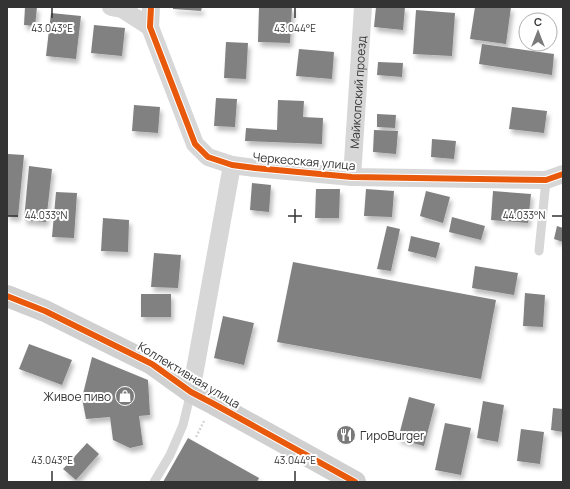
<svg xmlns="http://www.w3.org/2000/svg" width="570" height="489" font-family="Manrope,sans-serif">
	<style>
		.building { fill: #818181; filter: url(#shadow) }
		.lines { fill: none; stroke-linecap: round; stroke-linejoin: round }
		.path { stroke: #d6d6d6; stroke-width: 2.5; stroke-dasharray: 2 2; stroke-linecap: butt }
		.lane { stroke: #d7d7d7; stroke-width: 9 }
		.street { stroke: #d7d7d7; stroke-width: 18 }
		.secondary { stroke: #d0d0d0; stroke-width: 22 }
		.cycleway-casing { stroke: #fff; stroke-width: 8 }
		.cycleway { stroke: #e8590c; stroke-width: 6 }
		.ticks { fill: none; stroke: #333; stroke-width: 1.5 }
		.labels { text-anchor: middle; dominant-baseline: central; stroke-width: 4; stroke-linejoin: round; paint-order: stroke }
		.street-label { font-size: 12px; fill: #333; stroke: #fff }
		.poi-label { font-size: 12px; fill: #333; stroke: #fff; text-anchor: end }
		.ticks-label { font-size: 10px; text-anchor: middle; fill: #333; stroke: #fff; stroke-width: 4; stroke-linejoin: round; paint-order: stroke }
	</style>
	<defs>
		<filter id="shadow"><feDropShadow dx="2.5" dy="4.5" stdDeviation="2" flood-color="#0004"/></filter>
	</defs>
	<rect width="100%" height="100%" fill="#fff"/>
	<g class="building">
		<path d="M25 7H37L35 26 24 25Z"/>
		<path d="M173 7H202L201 11 173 9Z"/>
		<path d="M259 7H292L290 43 258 42Z"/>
		<path d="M376 7H405L403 30 374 27Z"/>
		<path d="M475 7H511L506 44 470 39Z"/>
		<path d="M416 10 455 13 452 56 413 54Z"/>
		<path d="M51 13 81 16 76 59 46 56Z"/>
		<path d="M94 25 125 28 122 56 91 53Z"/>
		<path d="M226 42 248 43 246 79 224 78Z"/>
		<path d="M482 44 554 54 552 75 479 64Z"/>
		<path d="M299 49 334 52 332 79 296 76Z"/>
		<path d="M378 62 403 63 402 77 377 75Z"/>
		<path d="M216 98 237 99 235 127 214 126Z"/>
		<path d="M278 100 304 101 303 117 323 118 322 144 245 141 246 128 277 130Z"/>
		<path d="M134 105 160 107 158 133 132 131Z"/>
		<path d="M512 107 547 111 544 133 509 129Z"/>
		<path d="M377 114 396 115 395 128 377 127Z"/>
		<path d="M374 130 398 131 396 154 373 152Z"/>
		<path d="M432 139 456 141 454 159 431 157Z"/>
		<path d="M8 154 24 155 18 217 7 216V171Z"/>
		<path d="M29 166 52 169 46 222 24 220Z"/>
		<path d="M252 183 271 185 269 212 250 210Z"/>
		<path d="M316 189H340L339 218H315Z"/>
		<path d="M366 189 394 191 392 217 364 216Z"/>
		<path d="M426 191 450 197 443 223 420 216Z"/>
		<path d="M493 191 531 194 528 223 491 220Z"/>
		<path d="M56 192 77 193 74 238 52 237Z"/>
		<path d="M452 217 485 226 481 240 449 232Z"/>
		<path d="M103 218 129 220 128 252 101 251Z"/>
		<path d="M387 226 400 229 391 271 377 269Z"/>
		<path d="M557 226 563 228V242L554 239Z"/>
		<path d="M411 236 440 243 436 258 408 251Z"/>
		<path d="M154 253 181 255 178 288 151 287Z"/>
		<path d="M293 262 496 300 481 379 277 342Z"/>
		<path d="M475 266 518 273 514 295 472 288Z"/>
		<path d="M525 293 545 295 543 327 523 326Z"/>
		<rect x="141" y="294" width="30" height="23"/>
		<path d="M223 316 254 323 244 365 214 358Z"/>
		<path d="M29 344 72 360 62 385 19 369Z"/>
		<path d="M92 357 148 380 150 415 139 416 143 445 130 448 113 440 110 417 86 419 82 398Z"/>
		<path d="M409 397 435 404 424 446 398 439Z"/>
		<path d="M483 401 504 405 498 442 477 438Z"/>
		<path d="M553 408 563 409V432L551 430Z"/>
		<path d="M445 423 471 428 461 475 435 470Z"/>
		<path d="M521 429 544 432 540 464 517 461Z"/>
		<path d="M188 438 259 478 257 482H163Z"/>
		<path d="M87 443 99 454 76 480 63 469Z"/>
	</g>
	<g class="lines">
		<path class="path" d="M196 437 204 421"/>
		<g class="lane">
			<path d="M539 251 546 180"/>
			<path d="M154 482 170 455 183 425 191 392"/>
		</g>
		<g class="street">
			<path d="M111 7 122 9 150 27"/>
			<path d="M151 7 150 27 195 144 208 157 232 165 255 168 352 177 546 180 563 174"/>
			<path id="s1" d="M352 177 363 7"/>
			<path d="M191 392 232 165"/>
		</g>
		<path class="secondary" d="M7 296 45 311 152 364 191 392 214 404 355 482"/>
		<g class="cycleway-casing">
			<g id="cycleway">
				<path d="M151 7 150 27 195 144 208 157 232 165 255 168 352 177 546 180 563 174"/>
				<path d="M7 296 45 311 152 364 191 392 214 404 355 482"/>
			</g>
		</g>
		<use href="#cycleway" class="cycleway"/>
	</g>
	<path class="ticks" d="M52 8V18M295 8V18M295 209V223M8 216H18M288 216H302M552 216H562M52 471V481M295 471V481"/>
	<defs>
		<g id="shop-disc" transform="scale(1)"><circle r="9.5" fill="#7a7a7a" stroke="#fff"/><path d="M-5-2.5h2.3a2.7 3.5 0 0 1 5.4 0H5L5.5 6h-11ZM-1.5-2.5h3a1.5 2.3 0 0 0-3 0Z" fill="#fff"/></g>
		<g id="restaurant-disc" transform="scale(1)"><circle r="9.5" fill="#7a7a7a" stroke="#fff"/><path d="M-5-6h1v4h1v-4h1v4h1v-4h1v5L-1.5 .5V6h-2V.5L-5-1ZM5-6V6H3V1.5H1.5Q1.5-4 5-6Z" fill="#fff"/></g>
	</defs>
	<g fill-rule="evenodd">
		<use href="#shop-disc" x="125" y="396"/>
		<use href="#restaurant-disc" x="346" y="435"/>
	</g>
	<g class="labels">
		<g class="street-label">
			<text stroke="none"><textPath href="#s1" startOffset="85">Майкопский проезд</textPath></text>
			<text transform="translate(304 161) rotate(5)">Черкесская улица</text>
			<text transform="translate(189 375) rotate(31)">Коллективная улица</text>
		</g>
		<g class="poi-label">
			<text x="111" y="396">Живое пиво</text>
			<text x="360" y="435" text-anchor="start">ГироBurger</text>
		</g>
	</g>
	<g class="ticks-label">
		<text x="52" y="32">43.043°E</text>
		<text x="295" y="32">43.044°E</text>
		<text x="46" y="219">44.033°N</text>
		<text x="524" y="219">44.033°N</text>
		<text x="52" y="464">43.043°E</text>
		<text x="295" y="464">43.044°E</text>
	</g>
	<rect width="570" height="489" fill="none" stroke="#333333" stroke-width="16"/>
	<g transform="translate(538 32)"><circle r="19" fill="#ffffff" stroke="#adadad"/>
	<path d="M0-3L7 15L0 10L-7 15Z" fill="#7a7a7a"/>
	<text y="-6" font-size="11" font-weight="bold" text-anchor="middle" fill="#333333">С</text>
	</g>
</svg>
